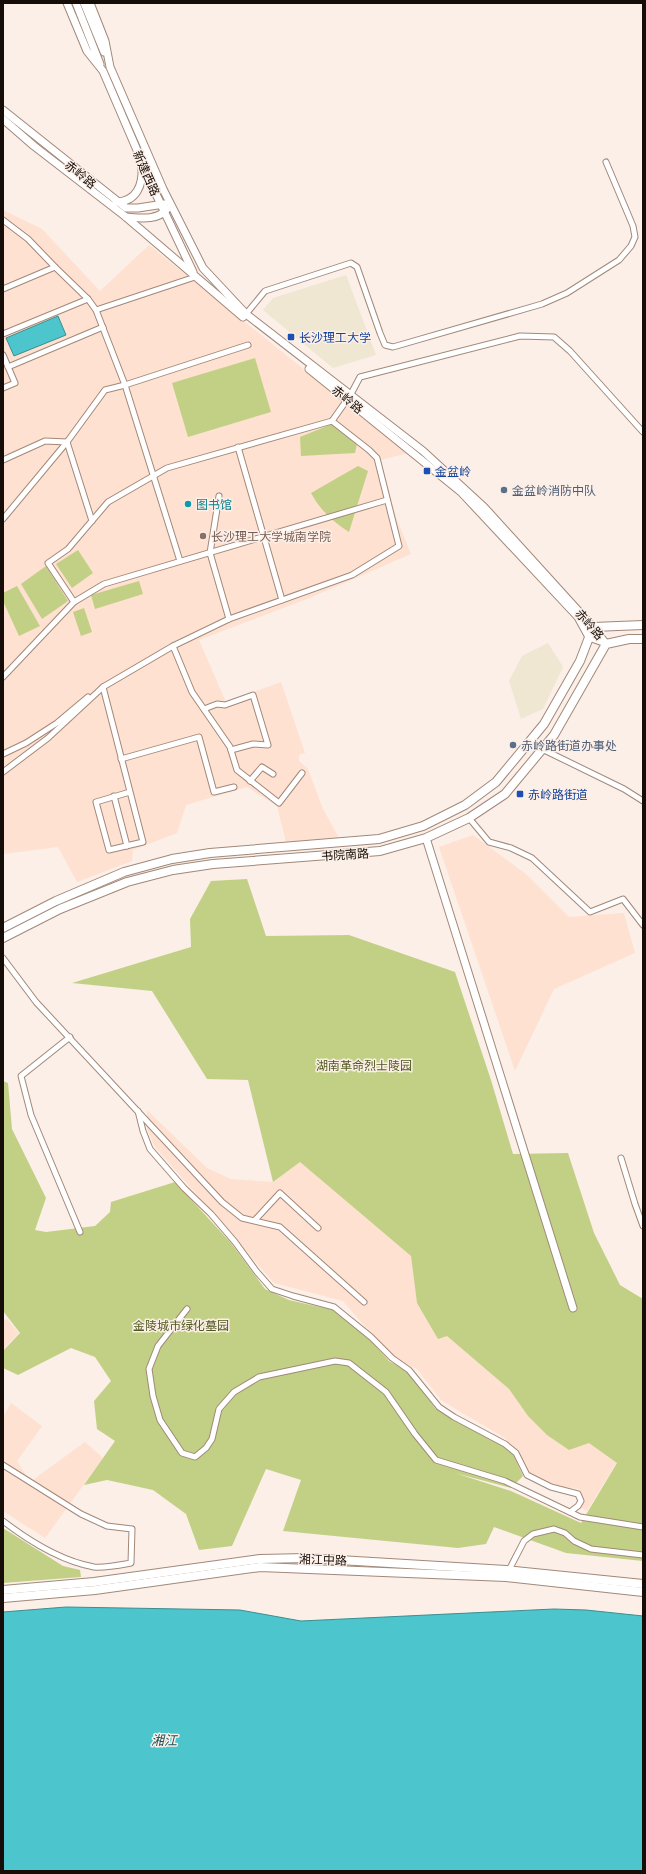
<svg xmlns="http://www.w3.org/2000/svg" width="646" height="1874" font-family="Commissioner,'Noto Sans SC',sans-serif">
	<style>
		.commercial { fill: #f0e7d2 }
		.built { fill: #fee1d0 }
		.green { fill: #c2d085 }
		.water { fill: #4cc5cc; stroke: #3c8e91 }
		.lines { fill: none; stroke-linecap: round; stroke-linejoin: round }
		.street-casing { stroke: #a28879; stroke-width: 7 }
		.secondary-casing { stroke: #a28879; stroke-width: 9 }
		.primary-casing { stroke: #a28879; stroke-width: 10 }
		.street { stroke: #fff; stroke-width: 5 }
		.secondary { stroke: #fff; stroke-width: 7 }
		.primary { stroke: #fff; stroke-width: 8 }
		.transit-dot { fill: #1a4fb4; stroke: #fbefe8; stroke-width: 1.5 }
		.service-dot { fill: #5c6f8a; stroke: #fbefe8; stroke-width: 1.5 }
		.culture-dot { fill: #0f9aa8; stroke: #fbefe8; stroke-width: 1.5 }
		.education-dot { fill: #8d6e63; stroke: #fbefe8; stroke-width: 1.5 }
		.labels { text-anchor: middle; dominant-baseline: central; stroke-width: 3; stroke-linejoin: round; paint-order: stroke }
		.street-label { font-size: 12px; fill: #160d08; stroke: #fbefe8 }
		.transit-label { font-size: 12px; fill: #164399; stroke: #fbefe8; text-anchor: start }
		.service-label { font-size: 12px; fill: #4e5e75; stroke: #fbefe8; text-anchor: start }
		.culture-label { font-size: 12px; fill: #0d838f; stroke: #fbefe8; text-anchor: start }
		.education-label { font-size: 12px; fill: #785e54; stroke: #fbefe8; text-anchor: start }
		.park-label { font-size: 12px; fill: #4f591e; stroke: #fbefe8 }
		.water-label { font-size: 13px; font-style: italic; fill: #1e5255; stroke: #fbefe8 }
	</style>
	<rect width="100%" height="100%" fill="#fbefe8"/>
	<g class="commercial">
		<path d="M346 275 376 355 333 368 263 310 273 298Z"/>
		<path d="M548 643 563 667 543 709 521 719 509 681 522 656Z"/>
	</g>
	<g class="built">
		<path d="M3 210 42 229 100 291 149 245 408 453 381 460 396 517 411 554 312 597 199 640 226 702 281 682 305 753 299 755V761L308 769 323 809 339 838 286 842 277 806 247 787 186 805 177 833 133 850 132 861 77 882 58 847 3 854Z"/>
		<path d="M473 835 526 874 569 917 624 913 635 953 554 989 515 1071 439 847Z"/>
		<path d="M147 1110 207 1168 231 1179 273 1182 300 1162 411 1256 417 1303 447 1336 509 1389 528 1416 589 1443 617 1462 587 1511 578 1506 579 1489 557 1486 528 1472 505 1438 442 1401 417 1369 392 1358 343 1301 274 1283 155 1147 147 1129Z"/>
		<path d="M7 1319 19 1333 3 1350V1322Z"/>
		<path d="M11 1403 42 1426 17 1461 30 1482 85 1442 103 1458 45 1538 3 1511V1417Z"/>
	</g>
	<g class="green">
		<path d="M255 358 271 412 188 437 172 383Z"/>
		<path d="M332 424 357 444 355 453 301 456 300 437Z"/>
		<path d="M358 466 368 471 349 532C333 522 320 510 311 493Z"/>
		<path d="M78 550 93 573 72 588 56 564Z"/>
		<path d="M46 566 68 601 42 619 21 584Z"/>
		<path d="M139 581 143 594 95 609 91 595Z"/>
		<path d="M17 586 40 626 19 636 3 601V593Z"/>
		<path d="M84 608 92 632 81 636 73 612Z"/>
		<path d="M247 879 266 936 349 935 455 972 491 1080 513 1154 568 1153 594 1233 620 1285 643 1299V1561L566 1553 494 1527 486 1544 458 1548 283 1531 301 1480 266 1469 232 1546 199 1550 186 1514 153 1490 107 1480 84 1485 115 1441 97 1429 94 1401 111 1381 95 1357 71 1348 18 1375 3 1368V1351L20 1333 3 1311V1081L8 1083 12 1129 46 1198 35 1230 46 1232 95 1226 110 1212 111 1202 175 1182 231 1243 265 1289 289 1300 333 1310 368 1338 389 1361 407 1371 435 1408 453 1420 503 1446 513 1454 523 1476 511 1488 455 1473 511 1491 581 1523 617 1463 589 1443 569 1450 547 1435 528 1416 509 1389 447 1336 438 1339 417 1303 411 1256 300 1162 273 1182 248 1080 207 1079 152 991 72 983 191 947 190 919 211 881Z"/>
		<path d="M3 1528 63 1566 80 1570 81 1577 3 1583Z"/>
	</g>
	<g class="water">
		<path d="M58 316 66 335 14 356 6 338Z"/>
		<path d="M66 1607 240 1610 301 1621 554 1609 586 1610 643 1616V1871H3V1612Z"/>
	</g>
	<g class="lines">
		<g class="street-casing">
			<g id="street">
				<path d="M3 220 28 239 55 267"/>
				<path d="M3 289 55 267 88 299 96 310 125 385 180 561"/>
				<path d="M96 310 192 278"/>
				<path d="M246 314 265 291 351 263 357 267 380 333 385 345 393 347 542 304 567 293 619 260 631 246 635 237 633 226 606 162"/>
				<path d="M3 334 88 299"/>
				<path d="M3 355 15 383 3 388"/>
				<path d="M8 367 103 327"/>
				<path d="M238 447 282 600"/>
				<path d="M3 460 45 441 67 442"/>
				<path d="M219 496 210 553 229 619"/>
				<path d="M387 500 104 584 74 602 48 563 68 549 108 502 167 468 332 421 351 394 360 377 520 336 554 337 570 351 643 432"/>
				<path d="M3 519 67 442"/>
				<path d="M92 521 67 442 105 390 125 385 248 345"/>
				<path d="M173 646 192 692 230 747 237 770 279 803 302 773"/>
				<path d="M3 677 74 602"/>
				<path d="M102 688 103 687 143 842 109 850 96 802 130 792"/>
				<path d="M204 709 217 704 225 705 253 695 268 745 253 744 231 750"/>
				<path d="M542 749 624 789 643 801"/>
				<path d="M3 754 26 743 57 723 88 697"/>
				<path d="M121 759 199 737 214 792 234 787"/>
				<path d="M3 772 48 738 103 687 173 646 229 619 352 575 399 546 377 458 369 450 332 421"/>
				<path d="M250 781 262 767 273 774"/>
				<path d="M114 796 127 846"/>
				<path d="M469 818 489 842 511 848 532 858 590 912 623 899 643 925"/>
				<path d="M3 958 36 1002 222 1202 242 1218 280 1227 364 1302"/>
				<path d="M70 1037 21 1076 31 1115 80 1232"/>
				<path d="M138 1111 143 1131 150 1149 184 1188 211 1214 235 1242 257 1272 272 1289 293 1296 334 1307 371 1337 392 1358 409 1370 439 1407 454 1417 505 1444 516 1453 527 1475 551 1487 578 1494 581 1501 578 1506 570 1512"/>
				<path d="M621 1158 635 1204 643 1226"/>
				<path d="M255 1220 280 1193 318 1228"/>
				<path d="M187 1309 158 1346 149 1369 153 1396 160 1420 182 1453 195 1457 206 1448 212 1439 219 1409 234 1392 259 1377 335 1361 349 1363 386 1392 415 1434 436 1460 505 1481 580 1517 643 1527"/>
				<path d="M3 1465 81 1514 107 1526 132 1529 131 1563C120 1565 105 1568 94 1567 61 1561 29 1541 3 1521"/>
				<path d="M509 1570 524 1541 533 1534 554 1529 565 1533 574 1541 591 1549 643 1555"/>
			</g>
		</g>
		<g class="secondary-casing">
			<g id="secondary">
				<path d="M67 3 87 51 103 71 155 192 193 272"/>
				<path d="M76 3 100 64"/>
				<path d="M84 3 104 52"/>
				<path d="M90 3 105 41 110 67 163 189 203 268 246 314 423 451 484 507 593 627 606 644"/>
				<path d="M3 110 126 208H138L164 204"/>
				<path d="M3 119 34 146 126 217 243 317"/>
				<path d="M116 202C137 202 143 184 142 167"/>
				<path d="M126 217C140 218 157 221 167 209"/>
				<path d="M309 369 461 492 578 617 589 637 606 643"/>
				<path d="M426 838 573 1308"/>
			</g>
		</g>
		<g class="primary-casing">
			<g id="primary">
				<path d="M3 928 56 901 124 872 172 859 210 853 379 839 423 826 465 805 496 782 544 724 580 661 593 627 643 625"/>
				<path d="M3 938 60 909 127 882 173 870 213 864 380 851 426 838 469 818 505 794 554 735 606 644 629 639H643"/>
				<path d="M3 1590 94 1582 260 1559 306 1558 506 1570 643 1584"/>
				<path d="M3 1598 95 1590 260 1567 506 1577 643 1592"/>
			</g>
		</g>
		<use href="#street" class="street"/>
		<use href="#secondary" class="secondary"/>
		<use href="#primary" class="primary"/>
	</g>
	<g class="transit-dot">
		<rect x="287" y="333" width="8" height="8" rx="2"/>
		<rect x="423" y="467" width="8" height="8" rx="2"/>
		<rect x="516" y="790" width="8" height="8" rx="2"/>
	</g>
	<g class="service-dot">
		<circle cx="504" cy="490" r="4"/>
		<circle cx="513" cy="745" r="4"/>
	</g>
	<circle class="culture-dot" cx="188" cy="504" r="4"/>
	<circle class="education-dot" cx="203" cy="536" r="4"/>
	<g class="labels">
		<g class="street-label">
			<text transform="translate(147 173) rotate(66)">新建西路</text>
			<text transform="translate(81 174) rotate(39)">赤岭路</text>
			<text transform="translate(348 399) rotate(39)">赤岭路</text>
			<text transform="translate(590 624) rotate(49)">赤岭路</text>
			<text transform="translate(345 854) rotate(-4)">书院南路</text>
			<text transform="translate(323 1559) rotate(2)">湘江中路</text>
		</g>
		<g class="transit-label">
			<text x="299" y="337">长沙理工大学</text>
			<text x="435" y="471">金盆岭</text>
			<text x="528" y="794">赤岭路街道</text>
		</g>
		<g class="service-label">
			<text x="512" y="490">金盆岭消防中队</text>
			<text x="521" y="745">赤岭路街道办事处</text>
		</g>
		<g class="culture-label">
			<text x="196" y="504">图书馆</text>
		</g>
		<g class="education-label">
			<text x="211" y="536">长沙理工大学城南学院</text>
		</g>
		<g class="park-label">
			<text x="364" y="1065">湖南革命烈士陵园</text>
			<text x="181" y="1325">金陵城市绿化墓园</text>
		</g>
		<g class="water-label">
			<text x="164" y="1740">湘江</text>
		</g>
	</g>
	<rect width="646" height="1874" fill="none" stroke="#160d08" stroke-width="8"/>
</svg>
